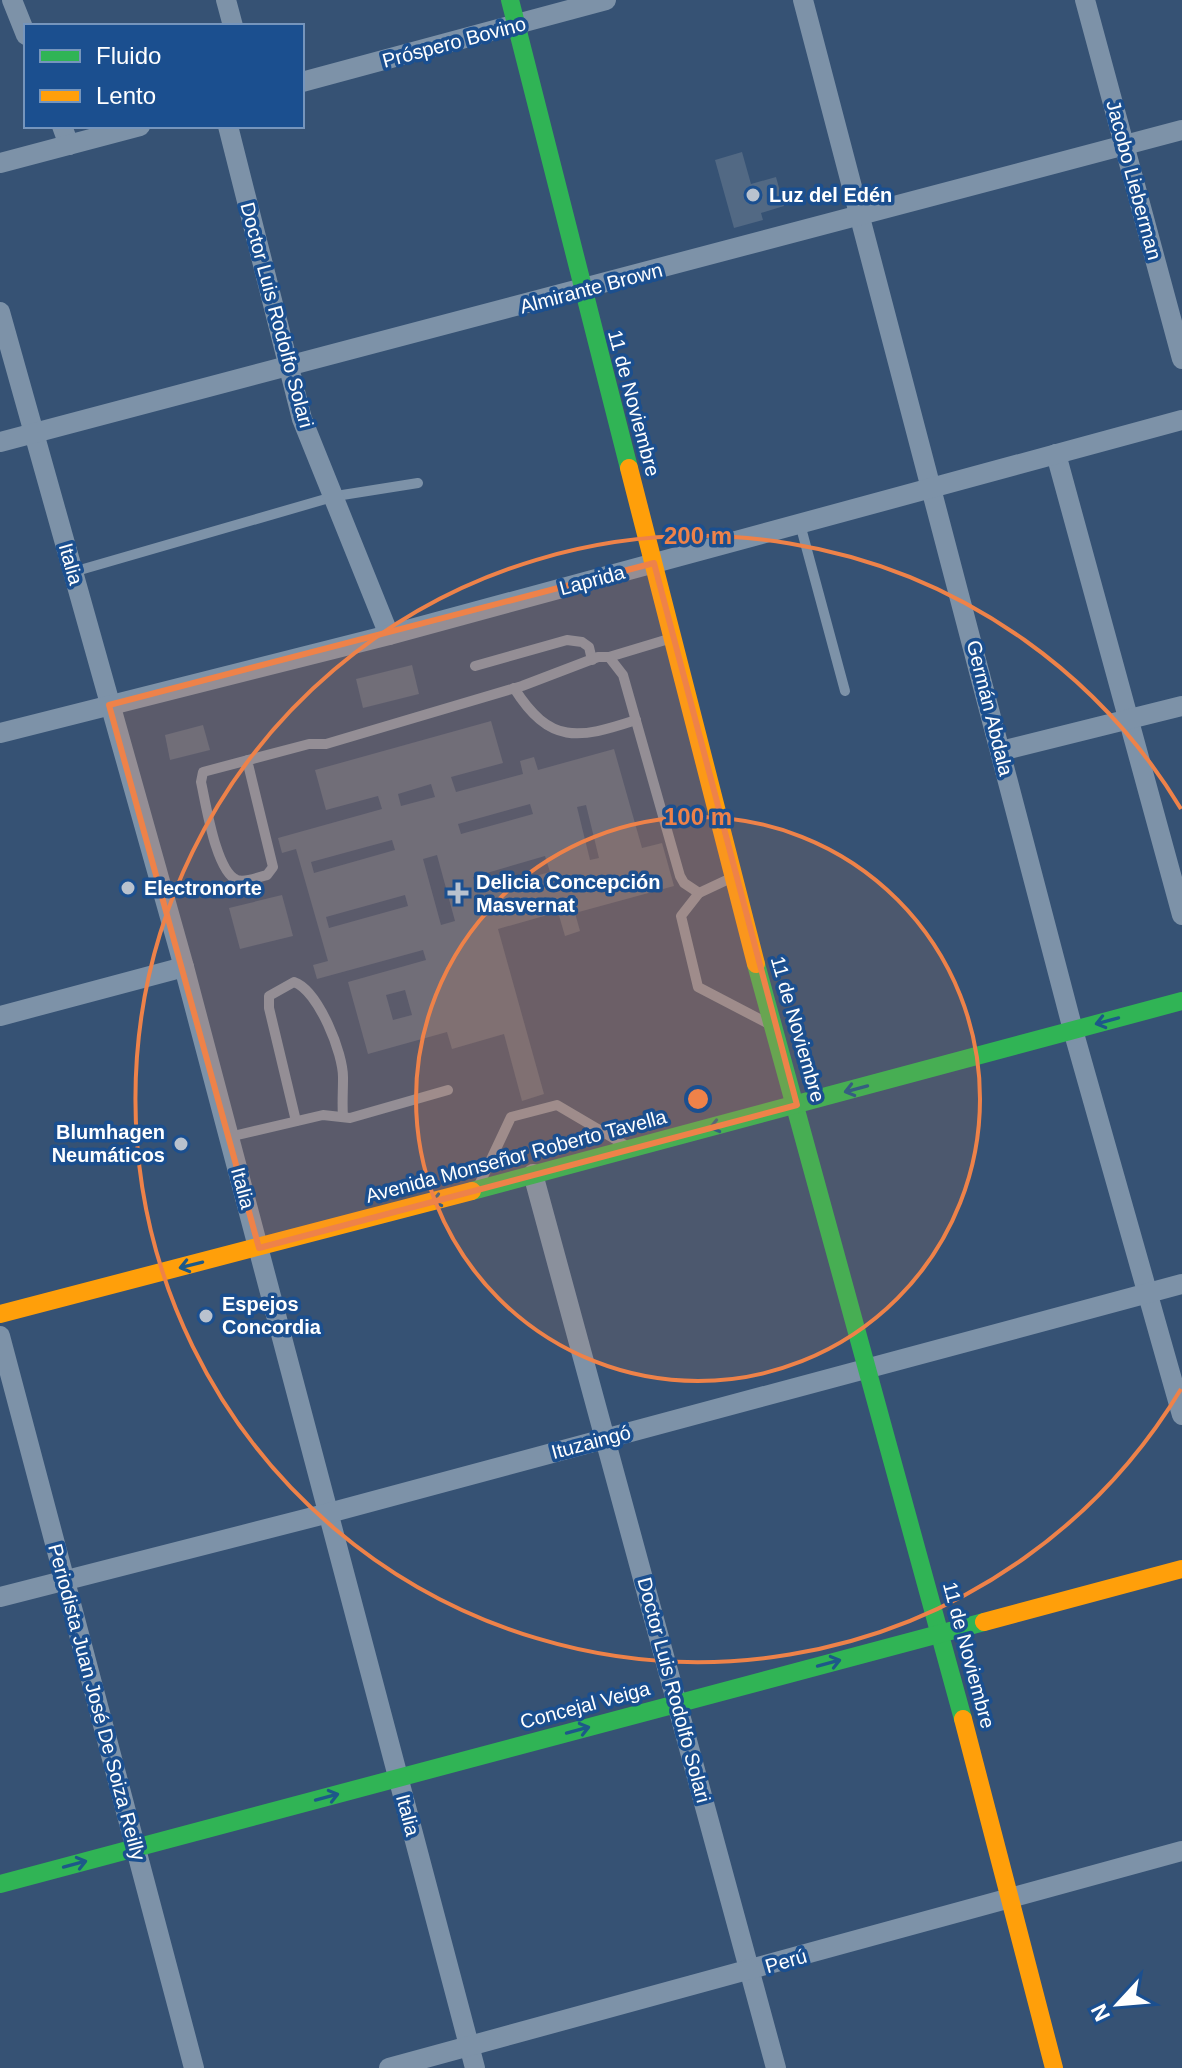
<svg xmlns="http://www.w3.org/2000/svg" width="1182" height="2068" font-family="Arial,sans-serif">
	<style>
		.building { fill: #526984; fill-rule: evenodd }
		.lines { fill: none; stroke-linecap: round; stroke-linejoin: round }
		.lane { stroke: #7d92a8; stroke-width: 10 }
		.street { stroke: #7d92a8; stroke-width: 20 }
		.fast { stroke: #30b455; stroke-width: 18 }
		.slow { stroke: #ff9f0a; stroke-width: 18 }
		.oneway { stroke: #1d5989 }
		.marked { fill: #ee8249; fill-opacity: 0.2; stroke: #ee8249; stroke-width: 6; stroke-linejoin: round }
		.ring { fill: none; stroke: #ee8249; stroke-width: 4 }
		.poi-dot { fill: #b9c2ce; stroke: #1b4f8f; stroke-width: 3 }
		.labels { text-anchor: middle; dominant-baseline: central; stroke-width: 7; stroke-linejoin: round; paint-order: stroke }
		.street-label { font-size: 20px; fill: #fff; stroke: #1b4f8f }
		.poi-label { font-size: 20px; font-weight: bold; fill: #fff; stroke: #1b4f8f; text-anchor: start }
		.centre { fill: #ee8249; stroke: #1b4f8f; stroke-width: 4 }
		.ring-label { font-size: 24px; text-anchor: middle; font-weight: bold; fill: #ee8249; stroke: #1b4f8f; stroke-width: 7; stroke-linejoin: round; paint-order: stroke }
	</style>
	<rect width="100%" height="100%" fill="#365274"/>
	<g class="building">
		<path d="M742 152 751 184 776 177 784 206 761 213 763 220 734 228 715 160Z"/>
		<path d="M412 665 419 694 363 708 356 679Z"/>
		<path d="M491 721 503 763 451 777 456 792 523 774 520 761 534 757 538 770 614 749 642 848 662 843 674 886 575 913 580 931 565 936 558 912 498 929 544 1094 522 1101 504 1034 452 1049 447 1032 368 1054 348 982 426 960 423 950 317 979 313 965 328 961 296 849 282 853 278 838 382 809 378 796 326 810 315 770ZM431 784 435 797 401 806 398 794ZM530 804 533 814 461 834 458 824ZM586 805 599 858 590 860 577 807ZM392 840 395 850 314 873 311 862ZM437 855 455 921 441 925 423 859ZM545 856 550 872 477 892 473 877ZM405 895 408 906 329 928 326 917ZM405 990 412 1015 393 1020 386 995Z"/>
		<path d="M203 725 210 750 170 760 165 735Z"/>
		<path d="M282 895 293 936 240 949 229 908Z"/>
	</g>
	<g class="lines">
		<g class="lane">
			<path d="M800 524 845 691"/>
			<path d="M73 572 336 496 418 483"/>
			<path d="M609 657 672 638"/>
			<path d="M475 666 567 640 582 642 589 647 592 660"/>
			<path d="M514 688C550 745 578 739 636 720"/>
			<path d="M247 760 273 867 267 875C258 877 246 883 237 880 216 872 206 804 201 782L203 772 309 744H326L522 686 598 657H609L623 675 680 876 684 883 699 893"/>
			<path d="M731 878 699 893 681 916 698 987 767 1023"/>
			<path d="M296 1121 269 1008V996L294 982C318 990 344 1054 343 1079 343 1092 342 1104 343 1117"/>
			<path d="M229 1137 323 1115 350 1118 448 1090"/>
			<path d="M480 1183 511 1117 557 1105 625 1145"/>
		</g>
		<g class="street">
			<path d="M12 0 26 35"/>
			<path d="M226 0 233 26"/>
			<path d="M803 0 1073 1030 1182 1415"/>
			<path d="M1085 0 1182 359"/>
			<path d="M302 82 606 0"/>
			<path d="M62 126 69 145"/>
			<path d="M228 126 302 419 389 635"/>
			<path d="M0 163 140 126"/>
			<path d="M0 312 184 967 475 2068"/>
			<path d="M0 442 1182 130"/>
			<path d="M1056 454 1182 915"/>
			<path d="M0 733 389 635 1182 420"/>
			<path d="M1001 751 1182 706"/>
			<path d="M0 1016 184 967"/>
			<path d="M533 1174 776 2068"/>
			<path d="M0 1336 194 2068"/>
			<path d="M0 1597 329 1513 1182 1284"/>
			<path d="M389 2068 1182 1851"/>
		</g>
		<g class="fast">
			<path d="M510 0 629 468"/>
			<path d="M756 964 963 1719"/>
			<path d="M472 1191 1182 1001"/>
			<path d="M0 1884 984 1622"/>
		</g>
		<g class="slow">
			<path d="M629 468 756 964"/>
			<path d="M0 1314 472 1191"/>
			<path d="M984 1622 1182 1569"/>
			<path d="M963 1719 1054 2068"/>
		</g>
	</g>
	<defs><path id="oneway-shaft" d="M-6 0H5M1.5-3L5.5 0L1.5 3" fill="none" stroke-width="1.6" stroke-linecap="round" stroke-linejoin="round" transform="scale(2)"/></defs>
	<g class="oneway">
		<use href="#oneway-shaft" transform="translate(1107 1021) rotate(165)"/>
		<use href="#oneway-shaft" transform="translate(856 1089) rotate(165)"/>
		<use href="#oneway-shaft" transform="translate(721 1125) rotate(165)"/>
		<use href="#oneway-shaft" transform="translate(443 1199) rotate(165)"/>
		<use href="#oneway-shaft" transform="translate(191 1265) rotate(166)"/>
		<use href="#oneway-shaft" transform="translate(829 1663) rotate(-15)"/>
		<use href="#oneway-shaft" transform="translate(578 1730) rotate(-15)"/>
		<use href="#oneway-shaft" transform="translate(327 1797) rotate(-15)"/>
		<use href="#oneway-shaft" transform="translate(75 1864) rotate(-15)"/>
	</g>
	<path class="marked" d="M654 563 797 1105 259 1248 109 705Z"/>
	<circle cx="698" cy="1099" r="282" fill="#ee8249" fill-opacity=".12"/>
	<g class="ring">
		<circle cx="698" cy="1099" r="282"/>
		<path d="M1181 1389A563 563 0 1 1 1181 809"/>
	</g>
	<g class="poi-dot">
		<circle cx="753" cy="195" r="8"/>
		<circle cx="128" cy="888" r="8"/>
		<path d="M454 881h8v8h8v8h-8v8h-8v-8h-8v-8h8z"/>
		<circle cx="181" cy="1144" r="8"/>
		<circle cx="206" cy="1316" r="8"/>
	</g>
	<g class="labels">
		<g class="street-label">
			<text transform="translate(454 42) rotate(-15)">Próspero Bovino</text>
			<text transform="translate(1134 180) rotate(75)">Jacobo Lieberman</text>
			<text transform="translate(591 288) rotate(-15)">Almirante Brown</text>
			<text transform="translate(277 315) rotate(75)">Doctor Luis Rodolfo Solari</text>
			<text transform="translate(634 403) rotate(75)">11 de Noviembre</text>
			<text transform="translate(71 564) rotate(74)">Italia</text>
			<text transform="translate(592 580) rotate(-15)">Laprida</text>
			<text transform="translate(990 708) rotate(76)">Germán Abdala</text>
			<text transform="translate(798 1029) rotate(74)">11 de Noviembre</text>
			<text transform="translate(516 1156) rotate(-15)">Avenida Monseñor Roberto Tavella</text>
			<text transform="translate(243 1188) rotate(75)">Italia</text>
			<text transform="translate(591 1442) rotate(-15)">Ituzaingó</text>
			<text transform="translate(969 1655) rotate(75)">11 de Noviembre</text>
			<text transform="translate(674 1690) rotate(75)">Doctor Luis Rodolfo Solari</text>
			<text transform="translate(97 1702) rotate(75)">Periodista Juan José De Soiza Reilly</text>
			<text transform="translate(585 1705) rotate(-15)">Concejal Veiga</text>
			<text transform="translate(408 1815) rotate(75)">Italia</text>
			<text transform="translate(786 1961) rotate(-16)">Perú</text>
		</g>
		<g class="poi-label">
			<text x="769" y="195">Luz del Edén</text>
			<text x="476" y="882">Delicia Concepción<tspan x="476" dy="23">Masvernat</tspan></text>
			<text x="144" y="888">Electronorte</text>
			<text x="165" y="1132" text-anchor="end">Blumhagen<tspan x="165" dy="23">Neumáticos</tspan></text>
			<text x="222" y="1304">Espejos<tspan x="222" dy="23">Concordia</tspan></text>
		</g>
	</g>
	<circle cx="698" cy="1099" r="12" class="centre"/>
	<g class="ring-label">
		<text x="698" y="544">200 m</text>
		<text x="698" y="825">100 m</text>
	</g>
	<rect x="24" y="24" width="280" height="104" fill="#1b4f8f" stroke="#7695bc" stroke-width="2"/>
	<rect x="40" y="50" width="40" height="12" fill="#30b455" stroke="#7695bc" stroke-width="2"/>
	<text x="96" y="64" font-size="24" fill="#ffffff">Fluido</text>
	<rect x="40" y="90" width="40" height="12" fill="#ff9f0a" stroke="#7695bc" stroke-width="2"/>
	<text x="96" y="104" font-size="24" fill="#ffffff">Lento</text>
	<g transform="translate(1118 2004) rotate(244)" stroke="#1b4f8f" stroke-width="6" paint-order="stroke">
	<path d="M0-6L14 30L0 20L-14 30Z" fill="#ffffff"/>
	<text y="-12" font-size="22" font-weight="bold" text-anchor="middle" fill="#ffffff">N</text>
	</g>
</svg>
